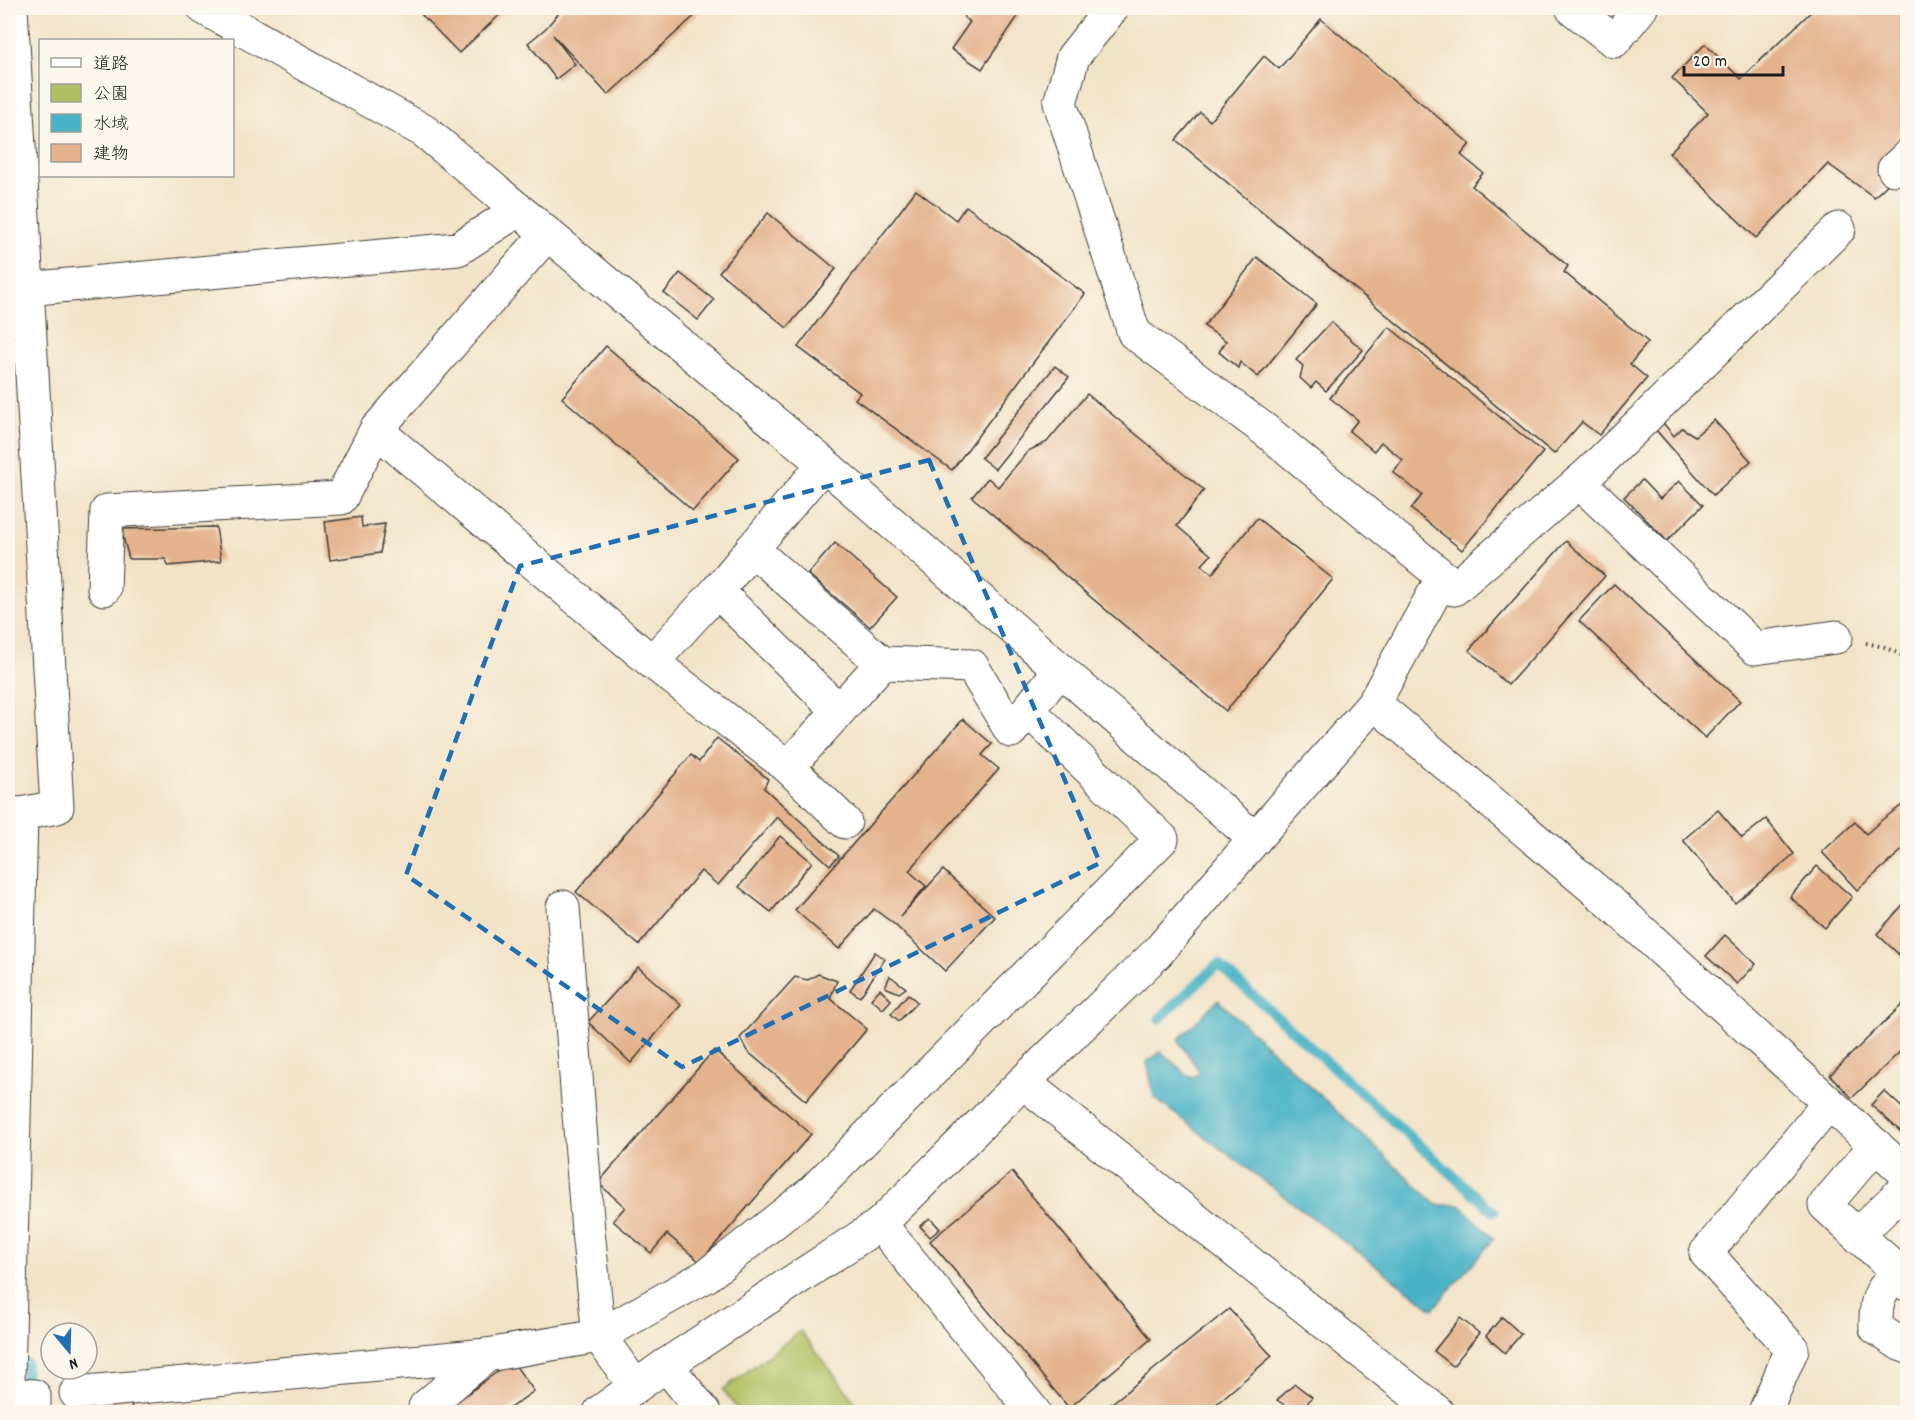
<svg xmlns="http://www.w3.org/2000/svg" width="1915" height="1420" font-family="Dekko,'Klee One',sans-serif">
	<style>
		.green { fill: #b0bf61; stroke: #666e3e; stroke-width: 1.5 }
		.water { fill: #48b2c6; stroke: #326771; stroke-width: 1.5 }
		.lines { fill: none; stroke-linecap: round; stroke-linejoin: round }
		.stream { stroke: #48b2c6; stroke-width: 10 }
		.building { fill: #e4b38d }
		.minor-casing { stroke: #3c3a36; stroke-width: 35 }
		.path { stroke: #3c3a36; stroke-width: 4; stroke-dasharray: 1.5 4.5; stroke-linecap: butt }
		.minor { stroke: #fff; stroke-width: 33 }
		.marked { fill: none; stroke: #1f6fb2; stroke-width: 4.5; stroke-dasharray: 12 8; stroke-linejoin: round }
	</style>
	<rect width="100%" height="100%" fill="#fbf7ec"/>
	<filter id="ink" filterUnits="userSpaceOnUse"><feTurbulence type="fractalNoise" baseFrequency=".0167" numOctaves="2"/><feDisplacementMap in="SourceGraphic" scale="12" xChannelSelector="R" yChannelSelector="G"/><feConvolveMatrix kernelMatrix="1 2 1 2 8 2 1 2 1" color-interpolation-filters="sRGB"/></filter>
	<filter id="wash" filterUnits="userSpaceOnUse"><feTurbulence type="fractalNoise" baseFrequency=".008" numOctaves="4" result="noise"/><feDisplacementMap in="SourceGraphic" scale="24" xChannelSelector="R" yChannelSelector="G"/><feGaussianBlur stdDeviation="1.35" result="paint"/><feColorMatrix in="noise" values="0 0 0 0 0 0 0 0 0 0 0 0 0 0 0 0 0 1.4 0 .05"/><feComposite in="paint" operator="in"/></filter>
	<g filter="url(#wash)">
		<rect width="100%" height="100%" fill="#f2e3c7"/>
		<path class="green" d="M800 1331 863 1412H740L723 1390Z"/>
		<path class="water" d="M1218 1000 1437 1205H1460L1494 1239 1433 1309 1154 1098 1147 1062 1161 1052 1191 1078 1200 1072 1178 1040Z"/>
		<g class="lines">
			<g class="stream">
				<path d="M1159 1019 1218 964 1494 1212"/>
				<path d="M24 1392 26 1363"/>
			</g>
		</g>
		<g id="blocks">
			<g class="building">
				<path d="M415 8H507L459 53Z"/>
				<path d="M563 8H703L608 95 553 35 575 64 556 79 528 43 546 28Z"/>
				<path d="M970 8H1008L1019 15 982 69 951 49 970 22 964 17Z"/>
				<path d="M1815 8H1908V165L1874 197 1828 164 1756 238 1669 153 1708 113 1672 78 1705 44 1741 79Z"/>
				<path d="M1321 19 1470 144 1461 155 1483 173 1472 186 1568 266 1564 272 1648 342 1630 364 1647 378 1599 435 1582 422 1554 454 1176 140 1200 112 1210 121 1264 56 1279 69Z"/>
				<path d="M916 190 956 220 966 206 1085 294 952 470 855 399 860 393 798 347Z"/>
				<path d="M768 213 836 269 787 328 719 272Z"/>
				<path d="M1257 257 1317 304 1258 377 1240 362 1238 368 1219 352 1226 341 1204 326Z"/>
				<path d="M680 273 714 300 698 320 664 293Z"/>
				<path d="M1331 322 1363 350 1326 391 1316 382 1311 388 1300 378 1303 366 1296 360Z"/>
				<path d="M1389 327 1543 452 1462 550 1411 509 1422 495 1393 472 1403 460 1381 442 1374 451 1349 431 1358 420 1330 398Z"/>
				<path d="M606 346 739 458 693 511 562 398Z"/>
				<path d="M1055 366 1069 377 995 469 981 458Z"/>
				<path d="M1087 394 1204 490 1177 526 1211 555 1202 565 1212 574 1257 518 1333 579 1226 711 972 497 988 478 998 487 1028 451 1047 442Z"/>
				<path d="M1714 420 1751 461 1713 495 1655 429 1663 423 1674 436 1682 428 1695 436Z"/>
				<path d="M1642 480 1660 499 1679 481 1703 505 1667 541 1624 497Z"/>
				<path d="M361 517 362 527 385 524 380 553 330 560 325 522Z"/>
				<path d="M216 527 221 561 168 566 166 559H129L121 529Z"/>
				<path d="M1566 541 1605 576 1508 685 1469 650Z"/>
				<path d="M835 543 897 597 870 627 808 574Z"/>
				<path d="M1614 584 1740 701 1705 738 1579 621Z"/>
				<path d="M963 719 992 744 982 755 999 769 909 871 926 886 900 917 943 870 995 917 945 971 894 924 874 909 839 949 795 910Z"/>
				<path d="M717 738 768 779 764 788 839 856 830 865 777 817 718 885 701 871 639 945 576 892 691 755 699 762Z"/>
				<path d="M1908 801V845L1857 890 1822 852 1855 822 1866 834 1883 819Z"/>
				<path d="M1718 810 1742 838 1766 819 1794 854 1735 903 1683 840Z"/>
				<path d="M780 836 812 862 771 912 739 887Z"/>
				<path d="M1817 866 1852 897 1825 928 1790 897Z"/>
				<path d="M1908 899V963L1877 934Z"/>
				<path d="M1725 935 1756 964 1737 984 1706 956Z"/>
				<path d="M875 952 885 959 860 997 850 990Z"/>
				<path d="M638 967 681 1005 631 1063 588 1022Z"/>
				<path d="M818 974 837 981 830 998 867 1029 806 1101 747 1051 740 1038 795 977 808 980Z"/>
				<path d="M890 976 906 988 899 993 885 987Z"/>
				<path d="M880 989 891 1000 883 1009 871 999Z"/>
				<path d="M908 994 917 1002 899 1021 891 1014Z"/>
				<path d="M1908 999V1044L1852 1098 1830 1075Z"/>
				<path d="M714 1050 811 1134 700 1262 667 1234 651 1253 613 1221 625 1207 598 1183Z"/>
				<path d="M1884 1091 1908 1113V1138L1871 1105Z"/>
				<path d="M1012 1172 1151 1339 1069 1408 930 1241Z"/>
				<path d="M930 1218 940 1229 930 1237 920 1226Z"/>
				<path d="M1229 1309 1272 1356 1207 1412H1101Z"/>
				<path d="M1502 1317 1521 1334 1505 1353 1486 1336Z"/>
				<path d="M1460 1318 1479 1333 1453 1366 1434 1351Z"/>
				<path d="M512 1361 534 1391 504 1412H443Z"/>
				<path d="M1295 1384 1312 1397 1301 1412H1295L1277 1400Z"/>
				<path d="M131 1401 132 1412H105L104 1403Z"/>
			</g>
		</g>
	</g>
	<g filter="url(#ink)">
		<use href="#blocks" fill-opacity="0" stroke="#3c3a36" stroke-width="1.5"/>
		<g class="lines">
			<g class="minor-casing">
				<g id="minor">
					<path d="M204 8 424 131 824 464 1255 839"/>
					<path d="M1112 8 1073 57 1060 103 1134 333 1269 433 1443 577 1454 589 1587 475 1839 229"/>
					<path d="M1572 8 1614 41 1641 8"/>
					<path d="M1894 169 1908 156"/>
					<path d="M26 289 458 249 518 210"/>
					<path d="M376 430 652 662"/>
					<path d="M824 464 752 549 882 663 972 666 1011 731 1060 670"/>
					<path d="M1579 482 1755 648 1836 637"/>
					<path d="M104 589 107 511 341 498 376 430 547 234"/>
					<path d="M717 591 752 549"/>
					<path d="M1374 703 1612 904 1908 1175"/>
					<path d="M788 767 652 662 717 591 839 711"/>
					<path d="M8 813 21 814 57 807 11 8"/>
					<path d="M845 822 788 767 882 663"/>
					<path d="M563 907 588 1231 599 1336 706 1276 811 1193 1162 839 1028 710"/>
					<path d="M1023 1082 1437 1412"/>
					<path d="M1876 1145 1825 1205 1857 1235 1908 1186"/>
					<path d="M880 1224 1034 1412"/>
					<path d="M1857 1235 1898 1271 1908 1285"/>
					<path d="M1898 1271C1879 1292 1875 1299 1876 1328L1900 1344 1908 1347"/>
					<path d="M666 1365 704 1412"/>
					<path d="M8 1381 21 814"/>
					<path d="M76 1393 487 1355"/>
					<path d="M8 1394 34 1396V1412"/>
					<path d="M425 1407 487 1355 599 1336 635 1386"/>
					<path d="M600 1412 666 1365 880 1224 1023 1082 1157 953 1255 839 1374 703 1443 577"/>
					<path d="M1765 1412 1792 1349 1706 1253 1828 1104"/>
				</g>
			</g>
			<path class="path" d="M1866 643 1884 647 1908 658"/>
			<use href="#minor" class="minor"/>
		</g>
	</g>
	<path class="marked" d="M929 460 1100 863 682 1067 406 875 520 566Z"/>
	<rect width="1915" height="1420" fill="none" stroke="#fbf7ec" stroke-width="30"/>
	<rect x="39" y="39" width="195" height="138" fill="#fbf7ec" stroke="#a29f99" stroke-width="1.5"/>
	<rect x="51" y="58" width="30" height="9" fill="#ffffff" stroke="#a29f99" stroke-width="1.5"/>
	<text x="93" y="69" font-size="18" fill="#1c1c1c">道路</text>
	<rect x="51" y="84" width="30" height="18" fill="#b0bf61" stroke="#a29f99" stroke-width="1.5"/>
	<text x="93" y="99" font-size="18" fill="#1c1c1c">公園</text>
	<rect x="51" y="114" width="30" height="18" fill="#48b2c6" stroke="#a29f99" stroke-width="1.5"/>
	<text x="93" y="129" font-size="18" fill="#1c1c1c">水域</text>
	<rect x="51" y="144" width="30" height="18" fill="#e4b38d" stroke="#a29f99" stroke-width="1.5"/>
	<text x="93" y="159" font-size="18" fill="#1c1c1c">建物</text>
	<g transform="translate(69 1351) rotate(161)"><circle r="28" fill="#fbf7ec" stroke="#a29f99" stroke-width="1.5"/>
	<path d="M0-4.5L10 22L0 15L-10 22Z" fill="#1f6fb2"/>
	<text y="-9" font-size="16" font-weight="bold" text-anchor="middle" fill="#1c1c1c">N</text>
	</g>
	<path d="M1684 66v9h99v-9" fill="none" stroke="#1c1c1c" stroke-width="3"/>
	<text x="1693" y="66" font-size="18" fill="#1c1c1c" stroke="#fbf7ec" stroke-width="4.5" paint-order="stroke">20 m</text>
</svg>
